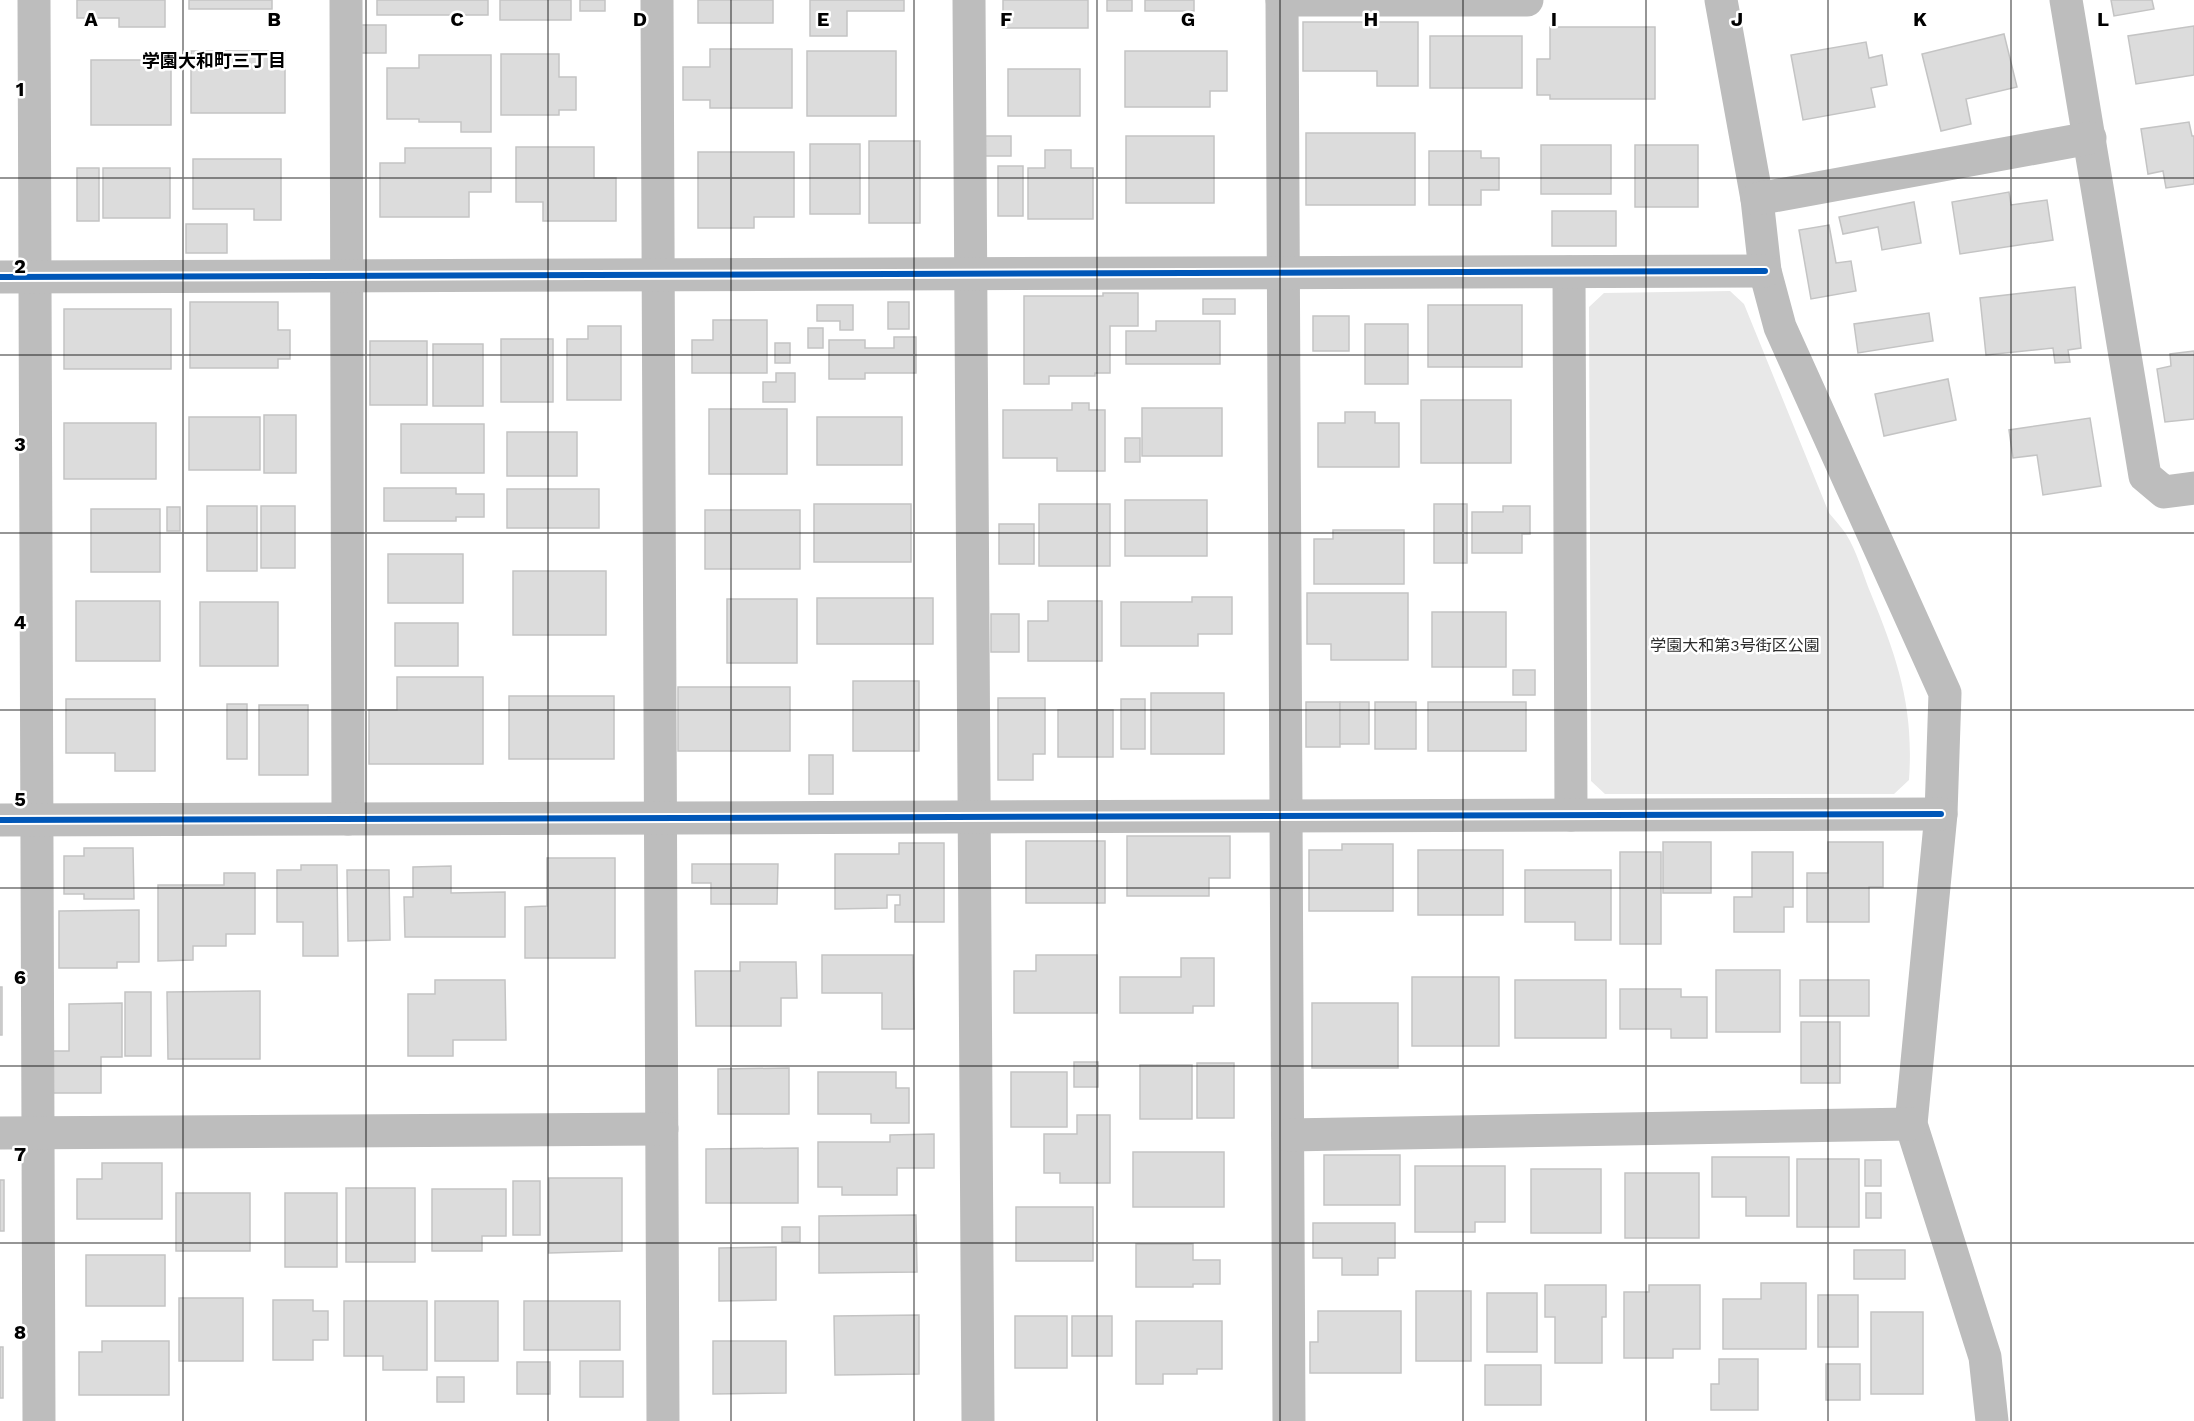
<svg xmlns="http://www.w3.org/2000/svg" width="2194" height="1421" font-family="'Work Sans','Noto Sans JP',sans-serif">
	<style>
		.green { fill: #e8e8e8 }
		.building { fill: #dcdcdc; stroke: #c4c4c4; stroke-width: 1.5 }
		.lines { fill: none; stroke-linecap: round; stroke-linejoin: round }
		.street { stroke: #bdbdbd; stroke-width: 33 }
		.cycleway-casing { stroke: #fff; stroke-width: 10 }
		.cycleway { stroke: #0057b8; stroke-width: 6 }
		.grid { fill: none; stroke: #000; stroke-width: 1.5; stroke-opacity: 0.55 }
		.labels { text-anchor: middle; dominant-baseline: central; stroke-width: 5; stroke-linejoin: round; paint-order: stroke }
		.park-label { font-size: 16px; fill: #2d2d2d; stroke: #fff }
		.neighbourhood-label { font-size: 18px; font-weight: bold; fill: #000; stroke: #fff }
		.grid-label { font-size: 20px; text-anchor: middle; font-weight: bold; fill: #000; stroke: #fff; stroke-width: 5; stroke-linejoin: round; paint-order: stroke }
	</style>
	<rect width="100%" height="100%" fill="#fff"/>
	<path class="green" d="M1730 291 1744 304 1829 513C1835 520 1841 527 1846 534 1857 551 1863 575 1871 594 1898 660 1914 707 1909 780L1894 794H1605L1591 781 1589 307 1604 293Z"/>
	<g class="building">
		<path d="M77 0H165V27H119V18H77Z"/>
		<rect x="189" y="0" width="83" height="9"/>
		<rect x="377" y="0" width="111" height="15"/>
		<rect x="500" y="0" width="71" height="20"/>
		<rect x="580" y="0" width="25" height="11"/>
		<rect x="698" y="0" width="75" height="23"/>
		<path d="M810 0H904V11H847V36H810Z"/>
		<rect x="1003" y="0" width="85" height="28"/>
		<rect x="1107" y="0" width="25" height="11"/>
		<rect x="1145" y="0" width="49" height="11"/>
		<path d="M2111 0H2152L2154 9 2114 16Z"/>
		<path d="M1303 22H1418V86H1377V71H1303Z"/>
		<rect x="359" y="25" width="27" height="28"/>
		<path d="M2194 26V75L2136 84 2128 36Z"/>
		<path d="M1550 27H1655V99H1550V95H1537V59H1550Z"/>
		<path d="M2004 34 2017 87 1966 99 1971 124 1941 131 1922 54Z"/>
		<rect x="1430" y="36" width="92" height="52"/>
		<path d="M1866 42 1869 58 1882 55 1887 85 1871 88 1875 107 1803 120 1791 55Z"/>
		<path d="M710 49H792V108H710V100H683V67H710Z"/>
		<rect x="191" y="51" width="94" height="62"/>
		<rect x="807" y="51" width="89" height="65"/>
		<path d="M1125 51H1227V91H1210V107H1125Z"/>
		<path d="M501 54H559V77H576V110H559V115H501Z"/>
		<path d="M419 55H491V132H461V122H419V119H387V68H419Z"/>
		<rect x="91" y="60" width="80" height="65"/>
		<rect x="1008" y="69" width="72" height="47"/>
		<path d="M2189 122 2192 136H2194V184L2166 188 2163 171 2148 174 2141 129Z"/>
		<rect x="1306" y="133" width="109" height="72"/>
		<rect x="984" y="136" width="27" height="20"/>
		<rect x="1126" y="136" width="88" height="67"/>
		<rect x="869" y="141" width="51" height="82"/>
		<rect x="810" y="144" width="50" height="70"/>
		<rect x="1541" y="145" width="70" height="49"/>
		<rect x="1635" y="145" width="63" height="62"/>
		<path d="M516 147H594V178H616V221H543V202H516Z"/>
		<path d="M405 148H491V192H469V217H380V163H405Z"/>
		<path d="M1045 150H1071V168H1093V219H1028V168H1045Z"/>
		<path d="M1429 151H1481V158H1499V190H1481V205H1429Z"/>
		<path d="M698 152H794V217H754V228H698Z"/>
		<path d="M193 159H281V220H254V209H193Z"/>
		<rect x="998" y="166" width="25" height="50"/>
		<rect x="77" y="168" width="22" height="53"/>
		<rect x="103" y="168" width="67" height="50"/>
		<path d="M2009 192 2011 205 2047 200 2053 240 1960 254 1952 202Z"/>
		<path d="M1914 202 1921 243 1882 250 1878 227 1843 234 1839 217Z"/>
		<rect x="1552" y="211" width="64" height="35"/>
		<rect x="186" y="224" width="41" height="29"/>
		<path d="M1829 225 1836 263 1851 261 1856 291 1811 299 1799 230Z"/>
		<path d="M2075 287 2081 348 2068 350 2070 362 2055 363 2053 348 1986 355 1980 298Z"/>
		<path d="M1103 293H1138V326H1110V373H1095V376H1049V384H1024V296H1103Z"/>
		<rect x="1203" y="299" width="32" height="15"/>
		<path d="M190 302H278V330H290V359H278V368H190Z"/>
		<rect x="888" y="302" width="21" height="27"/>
		<path d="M817 305H853V330H840V321H817Z"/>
		<rect x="1428" y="305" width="94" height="62"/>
		<rect x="64" y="309" width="107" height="60"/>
		<path d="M1929 313 1933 341 1858 353 1854 324Z"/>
		<rect x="1313" y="316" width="36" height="35"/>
		<path d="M713 320H767V373H692V340H713Z"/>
		<path d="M1156 321H1220V364H1126V331H1156Z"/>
		<rect x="1365" y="324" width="43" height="60"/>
		<path d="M588 326H621V400H567V339H588Z"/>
		<rect x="808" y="328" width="15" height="20"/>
		<path d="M894 337H916V373H865V379H829V340H865V348H894Z"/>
		<rect x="501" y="339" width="52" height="63"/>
		<rect x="370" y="341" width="57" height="64"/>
		<rect x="775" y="343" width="15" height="20"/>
		<rect x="433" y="344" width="50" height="62"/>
		<path d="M2194 351V419L2165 422 2157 369 2171 366 2170 354Z"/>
		<path d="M776 373H795V402H763V382H776Z"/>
		<path d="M1948 379 1956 420 1884 436 1875 394Z"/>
		<rect x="1421" y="400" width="90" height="63"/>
		<path d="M1072 403H1089V410H1105V471H1057V458H1003V410H1072Z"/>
		<rect x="1142" y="408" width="80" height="48"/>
		<rect x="709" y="409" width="78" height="65"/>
		<path d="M1345 412H1375V423H1399V467H1318V423H1345Z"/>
		<rect x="264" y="415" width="32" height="58"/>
		<rect x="189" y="417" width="71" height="53"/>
		<rect x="817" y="417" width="85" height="48"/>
		<path d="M2090 418 2101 486 2043 495 2037 455 2013 458 2009 430Z"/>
		<rect x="64" y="423" width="92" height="56"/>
		<rect x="401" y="424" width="83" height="49"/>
		<rect x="507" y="432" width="70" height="44"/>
		<rect x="1125" y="438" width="15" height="24"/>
		<path d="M384 488H456V494H484V517H456V521H384Z"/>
		<rect x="507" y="489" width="92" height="39"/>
		<rect x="1125" y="500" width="82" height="56"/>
		<rect x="814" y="504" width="97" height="58"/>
		<rect x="1039" y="504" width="71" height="62"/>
		<rect x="1434" y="504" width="33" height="59"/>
		<rect x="207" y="506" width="50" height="65"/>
		<rect x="261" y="506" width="34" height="62"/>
		<path d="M1503 506H1530V534H1522V553H1472V512H1503Z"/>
		<rect x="167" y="507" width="13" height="24"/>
		<rect x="91" y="509" width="69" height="63"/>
		<rect x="705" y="510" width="95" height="59"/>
		<rect x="999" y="524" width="35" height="40"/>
		<path d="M1333 530H1404V584H1314V539H1333Z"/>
		<rect x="388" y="554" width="75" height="49"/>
		<rect x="513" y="571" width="93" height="64"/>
		<path d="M1307 593H1408V660H1331V644H1307Z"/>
		<path d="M1192 597H1232V634H1198V646H1121V602H1192Z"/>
		<rect x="817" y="598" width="116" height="46"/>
		<rect x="727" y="599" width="70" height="64"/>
		<rect x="76" y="601" width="84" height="60"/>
		<path d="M1048 601H1102V661H1028V621H1048Z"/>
		<rect x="200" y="602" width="78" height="64"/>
		<rect x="1432" y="612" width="74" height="55"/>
		<rect x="991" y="614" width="28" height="38"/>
		<rect x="395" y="623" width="63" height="43"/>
		<rect x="1513" y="670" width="22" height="25"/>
		<path d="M397 677H483V764H369V710H397Z"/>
		<rect x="853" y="681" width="66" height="70"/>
		<rect x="678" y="687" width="112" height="64"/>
		<rect x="1151" y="693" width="73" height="61"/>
		<rect x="509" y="696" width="105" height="63"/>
		<path d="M998 698H1045V754H1033V780H998Z"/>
		<path d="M66 699H155V771H115V753H66Z"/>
		<rect x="1121" y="699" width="24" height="50"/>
		<rect x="1306" y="702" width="34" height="45"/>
		<rect x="1340" y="702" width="29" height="42"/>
		<rect x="1375" y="702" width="41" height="47"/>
		<rect x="1428" y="702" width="98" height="49"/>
		<rect x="227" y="704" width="20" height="55"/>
		<rect x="259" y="705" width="49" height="70"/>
		<rect x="1058" y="710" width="55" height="47"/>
		<rect x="809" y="755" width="24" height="39"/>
		<path d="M1127 836H1230V878H1209V896H1127Z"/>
		<rect x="1026" y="841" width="79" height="62"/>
		<rect x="1663" y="842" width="48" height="51"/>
		<path d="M1828 842H1883V887H1869V922H1807V873H1828Z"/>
		<path d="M899 843H944V922H895V905H900V895H887V908L835 909V854H899Z"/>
		<path d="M1342 844H1393V911H1309V850H1342Z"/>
		<path d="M84 848H133L134 899H84V894H64V856H84Z"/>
		<rect x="1418" y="850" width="85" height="65"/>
		<rect x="1620" y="852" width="41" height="92"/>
		<path d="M1752 852H1793V907H1784V932H1734V897H1752Z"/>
		<path d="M547 858H615V958H525V907L547 906Z"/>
		<path d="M692 864H778L777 904H711V883H692Z"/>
		<path d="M301 865H337L338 956H303V922H277V870H301Z"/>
		<path d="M451 866V893L505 892V937H405L404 897H413V867Z"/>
		<path d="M347 870H389L390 940 348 941Z"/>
		<path d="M1525 870H1611V940H1575V922H1525Z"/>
		<path d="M224 873H255V934H226V946H193V960L158 961V885H224Z"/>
		<path d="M139 910V962H117V968H59V911Z"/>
		<path d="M822 955H913L914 1029H882V993H822Z"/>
		<path d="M1036 955H1097V1013H1014V971H1036Z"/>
		<path d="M1181 958H1214V1006H1193V1013H1120V977H1181Z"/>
		<path d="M740 962H796L797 998H781V1026H696L695 971H740Z"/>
		<rect x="1716" y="970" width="64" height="62"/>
		<rect x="1412" y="977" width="87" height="69"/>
		<path d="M435 980H505L506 1040H453V1056H408V994H435Z"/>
		<rect x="1515" y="980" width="91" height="58"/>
		<rect x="1800" y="980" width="69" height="36"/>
		<rect x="0" y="987" width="2" height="48"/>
		<path d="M1620 989H1681V997H1707V1038H1671V1029H1620Z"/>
		<path d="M260 991V1059H168L167 992Z"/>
		<rect x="125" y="992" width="26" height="64"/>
		<path d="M122 1003V1057H101V1093H52V1051H69V1004Z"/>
		<rect x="1312" y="1003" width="86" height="65"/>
		<rect x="1801" y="1022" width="39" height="61"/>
		<rect x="1074" y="1062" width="24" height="25"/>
		<rect x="1197" y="1063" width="37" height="55"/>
		<rect x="1140" y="1065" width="52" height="54"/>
		<path d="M789 1068V1114H718V1069Z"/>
		<path d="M818 1072H896V1088H909V1123H871V1114H818Z"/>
		<rect x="1011" y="1072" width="56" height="55"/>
		<path d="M1077 1115H1110V1183H1060V1173H1044V1134H1077Z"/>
		<path d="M934 1134V1168H897V1195H842V1187H818V1142H890V1135Z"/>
		<path d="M798 1148V1203H706V1149Z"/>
		<rect x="1133" y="1152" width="91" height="55"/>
		<rect x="1324" y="1155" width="76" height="50"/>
		<path d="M1712 1157H1789V1216H1746V1197H1712Z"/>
		<rect x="1797" y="1159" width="62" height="68"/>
		<rect x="1865" y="1160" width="16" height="26"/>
		<path d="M102 1163H162V1219H77V1179H102Z"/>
		<path d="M1415 1166H1505V1222H1475V1232H1415Z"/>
		<rect x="1531" y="1169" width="70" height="64"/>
		<rect x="1625" y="1173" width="74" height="65"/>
		<path d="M549 1178H622V1251L549 1253Z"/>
		<rect x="0" y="1180" width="4" height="51"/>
		<rect x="513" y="1181" width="27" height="54"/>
		<rect x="346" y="1188" width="69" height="74"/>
		<path d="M432 1189H506V1236H482V1251H432Z"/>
		<rect x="176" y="1193" width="74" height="58"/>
		<rect x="285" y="1193" width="52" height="74"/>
		<rect x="1866" y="1193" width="15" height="25"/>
		<rect x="1016" y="1207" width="77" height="54"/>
		<path d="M916 1215 917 1272 819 1273V1216Z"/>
		<path d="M1313 1223H1395V1258H1378V1275H1342V1258H1313Z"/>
		<rect x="782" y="1227" width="18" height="15"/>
		<path d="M1136 1244H1193V1260H1220V1284H1193V1287H1136Z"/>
		<path d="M776 1247V1300L719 1301V1248Z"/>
		<rect x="1854" y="1250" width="51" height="29"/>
		<rect x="86" y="1255" width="79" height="51"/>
		<path d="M1761 1283H1806V1349H1723V1299H1761Z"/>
		<path d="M1545 1285H1606V1317H1602V1363H1555V1317H1545Z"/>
		<path d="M1649 1285H1700V1349H1673V1358H1624V1292H1649Z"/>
		<rect x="1416" y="1291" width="55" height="70"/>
		<rect x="1487" y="1293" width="50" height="59"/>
		<rect x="1818" y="1295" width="40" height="52"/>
		<rect x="179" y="1298" width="64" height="63"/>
		<path d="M273 1300H313V1311H328V1340H313V1360H273Z"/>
		<path d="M344 1301H427V1370H383V1356H344Z"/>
		<rect x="435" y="1301" width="63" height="60"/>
		<rect x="524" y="1301" width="96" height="49"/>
		<path d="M1318 1311H1401V1373H1310V1342H1318Z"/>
		<rect x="1871" y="1312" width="52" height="82"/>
		<path d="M919 1315V1374L835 1375 834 1316Z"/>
		<rect x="1015" y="1316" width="52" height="52"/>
		<rect x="1072" y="1316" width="40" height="40"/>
		<path d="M1136 1321H1222V1369H1197V1374H1163V1384H1136Z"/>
		<path d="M102 1341H169V1395H79V1352H102Z"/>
		<path d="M713 1341H786V1393L713 1394Z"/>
		<rect x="0" y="1347" width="3" height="51"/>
		<path d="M1719 1359H1758V1410H1711V1384H1719Z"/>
		<rect x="580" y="1361" width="43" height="36"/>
		<rect x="517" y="1362" width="33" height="32"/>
		<rect x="1826" y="1364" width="34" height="36"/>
		<rect x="1485" y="1365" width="56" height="40"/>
		<rect x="437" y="1377" width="27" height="25"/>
	</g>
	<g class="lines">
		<g class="street">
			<path d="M34 0 39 1421"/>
			<path d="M346 0 348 819"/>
			<path d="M657 0 663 1421"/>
			<path d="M969 0 978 1421"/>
			<path d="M1282 0 1289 1421"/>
			<path d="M1282 0H1527"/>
			<path d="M1721 0 1757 199 1765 271 1780 327 1945 693 1941 814 1911 1124 1985 1357 1992 1421"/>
			<path d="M2066 0 2145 476 2164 492 2194 488"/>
			<path d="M1757 199 2090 138"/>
			<path d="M1569 272 1571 815"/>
			<path d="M0 277 1765 271"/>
			<path d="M0 820 1941 814"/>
			<path d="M0 1133 662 1129"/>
			<path d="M1288 1135 1911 1124"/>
		</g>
		<g class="cycleway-casing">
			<g id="cycleway">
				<path d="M0 277 1765 271"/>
				<path d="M0 820 1941 814"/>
			</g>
		</g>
		<use href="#cycleway" class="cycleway"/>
	</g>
	<path class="grid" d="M183 0V1421M366 0V1421M548 0V1421M731 0V1421M914 0V1421M1097 0V1421M1280 0V1421M1463 0V1421M1646 0V1421M1828 0V1421M2011 0V1421M0 178H2194M0 355H2194M0 533H2194M0 710H2194M0 888H2194M0 1066H2194M0 1243H2194"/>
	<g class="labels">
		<g class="park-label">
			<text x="1735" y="645">学園大和第3号街区公園</text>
		</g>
		<g class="neighbourhood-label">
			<text x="214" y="60">学園大和町三丁目</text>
		</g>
	</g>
	<g class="grid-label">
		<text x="91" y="26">A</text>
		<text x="274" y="26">B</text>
		<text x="457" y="26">C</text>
		<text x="640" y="26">D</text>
		<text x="823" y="26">E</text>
		<text x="1006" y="26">F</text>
		<text x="1188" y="26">G</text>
		<text x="1371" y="26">H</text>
		<text x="1554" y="26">I</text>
		<text x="1737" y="26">J</text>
		<text x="1920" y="26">K</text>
		<text x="2103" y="26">L</text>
		<text x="20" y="96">1</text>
		<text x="20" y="273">2</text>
		<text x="20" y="451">3</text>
		<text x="20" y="629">4</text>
		<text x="20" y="806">5</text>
		<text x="20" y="984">6</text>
		<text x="20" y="1161">7</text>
		<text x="20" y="1339">8</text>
	</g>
</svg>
